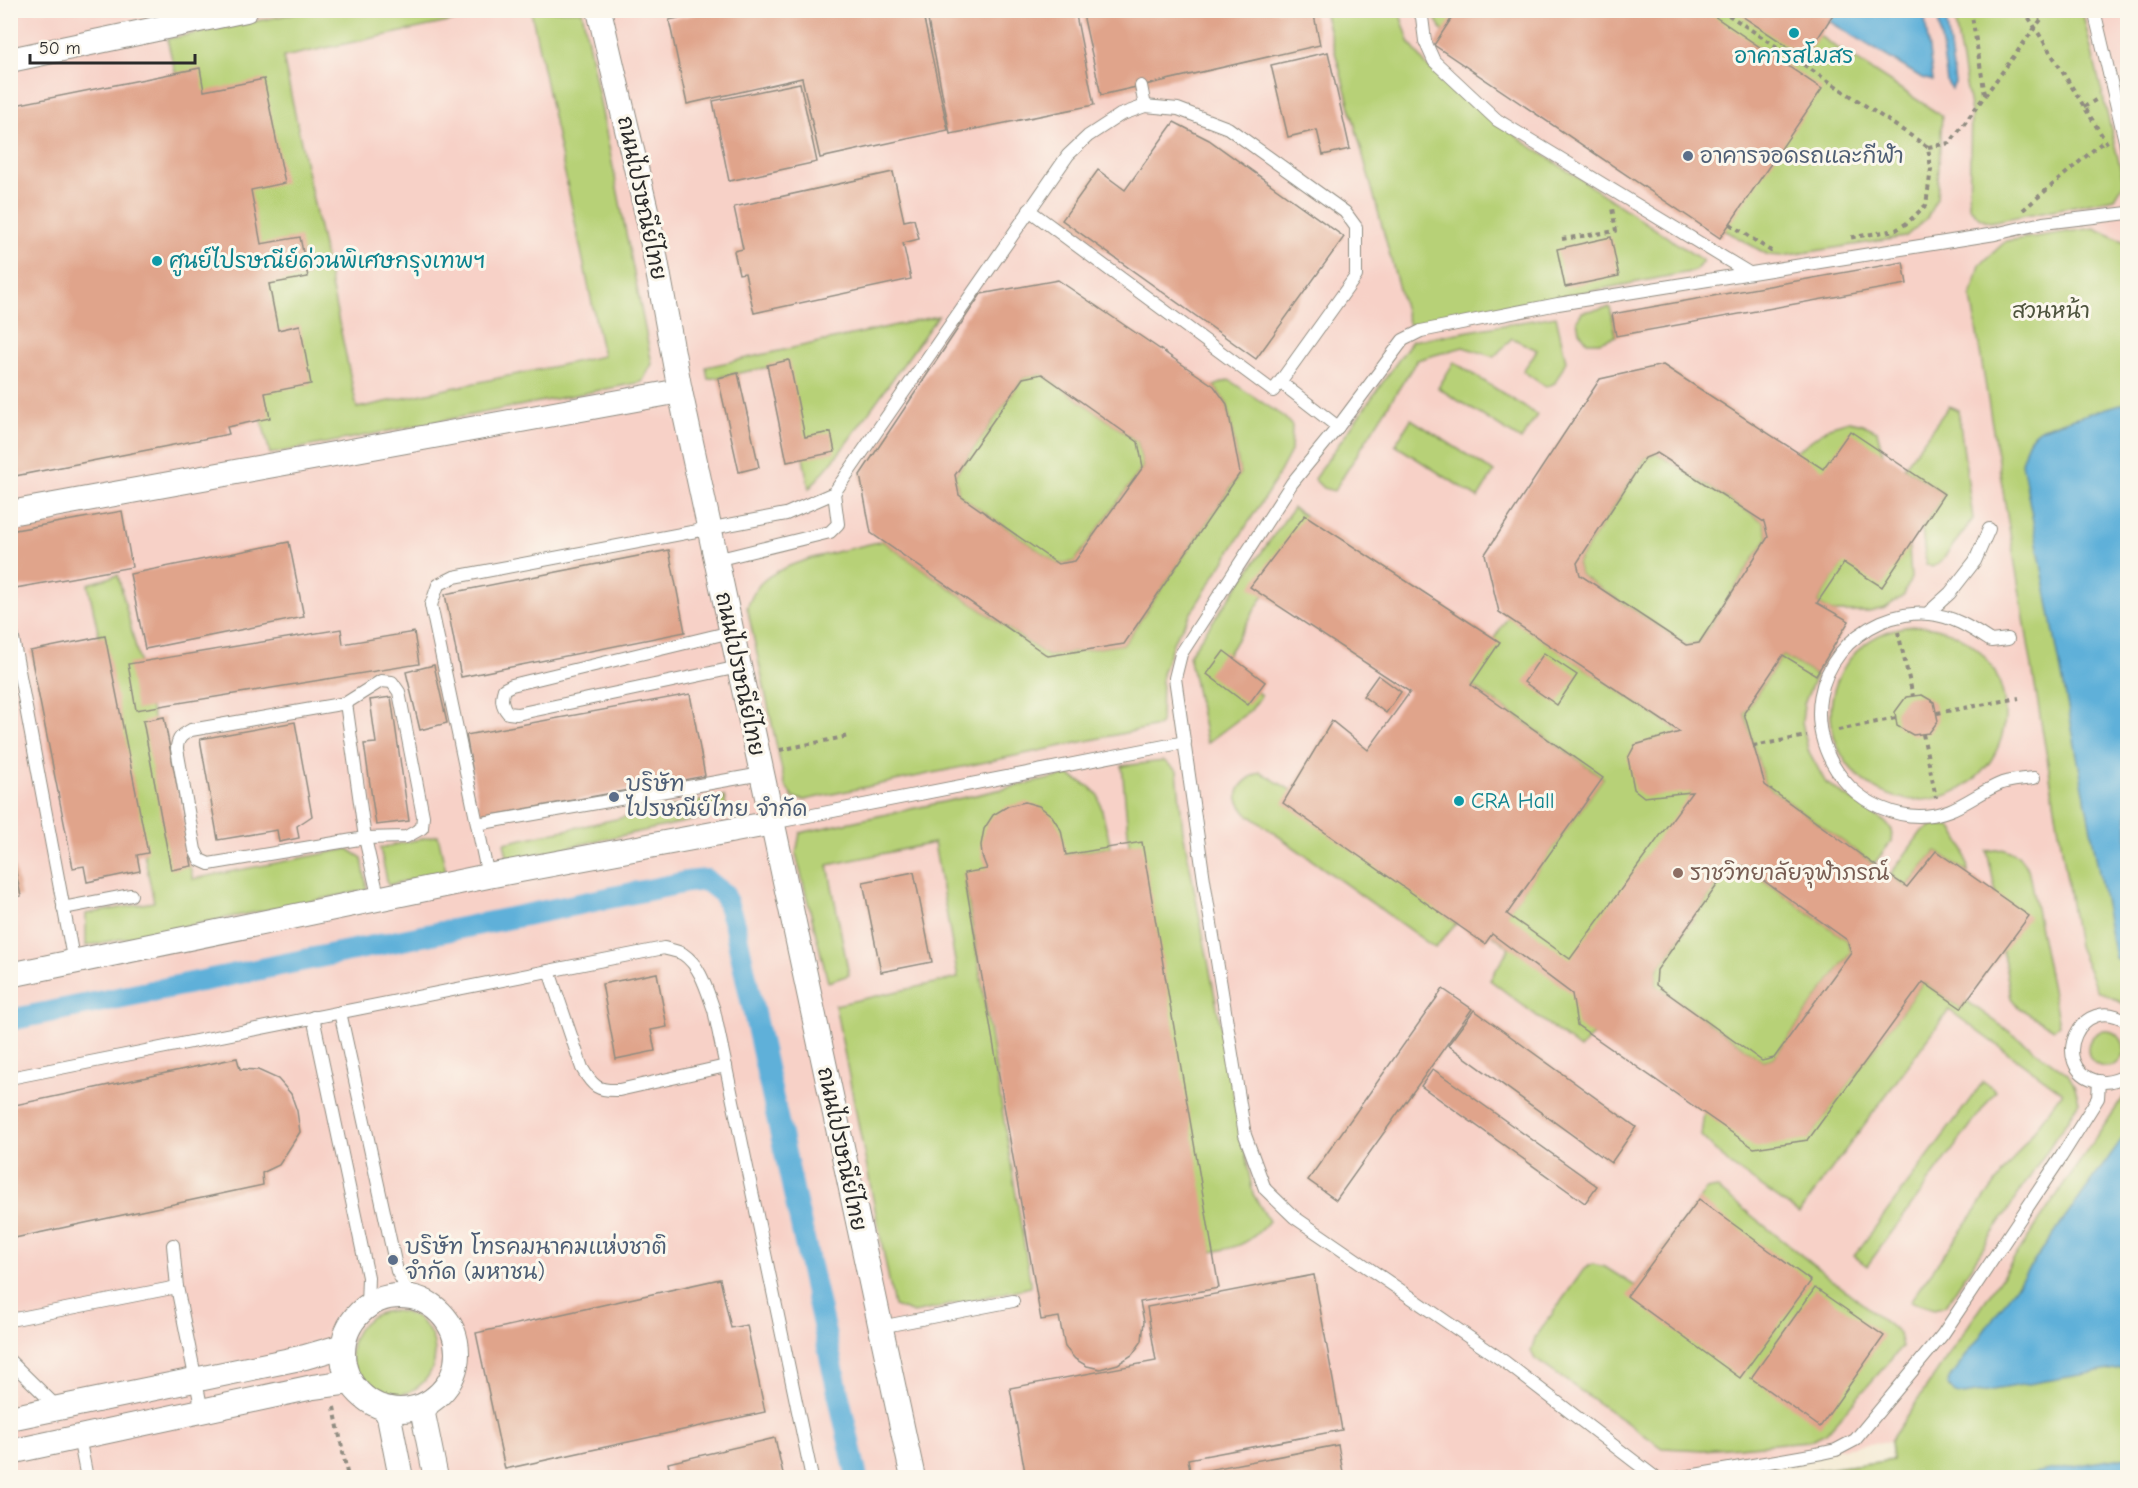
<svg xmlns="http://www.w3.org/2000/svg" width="2138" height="1488" font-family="'Comic Neue','Playpen Sans Thai',sans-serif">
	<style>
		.built { fill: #f7d1c7 }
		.green { fill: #b7d177; stroke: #717e51; stroke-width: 1.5 }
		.water { fill: #5eb0d9; stroke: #446e82; stroke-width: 1.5 }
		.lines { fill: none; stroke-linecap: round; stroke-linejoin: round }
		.canal { stroke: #5eb0d9; stroke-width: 22 }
		.building { fill: #e0a48b; fill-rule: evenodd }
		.lane-casing { stroke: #908c81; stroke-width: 14 }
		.street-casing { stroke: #908c81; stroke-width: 26 }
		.path { stroke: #908c81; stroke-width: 4; stroke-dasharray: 4.5 4.5; stroke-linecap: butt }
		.lane { stroke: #fff; stroke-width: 12 }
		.street { stroke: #fff; stroke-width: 24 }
		.culture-dot { fill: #0f9aa8; stroke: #fbf7ec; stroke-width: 2 }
		.service-dot { fill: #5c6f8a; stroke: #fbf7ec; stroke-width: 2 }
		.education-dot { fill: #8d6e63; stroke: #fbf7ec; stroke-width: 2 }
		.labels { text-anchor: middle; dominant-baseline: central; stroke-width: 6; stroke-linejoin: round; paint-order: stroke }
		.culture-label { font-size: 22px; fill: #0d838f; stroke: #fbf7ec; text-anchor: start }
		.service-label { font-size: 22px; fill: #4e5e75; stroke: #fbf7ec; text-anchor: start }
		.street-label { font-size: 22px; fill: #2b2b2b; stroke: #fbf7ec }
		.park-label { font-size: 22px; fill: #4e543e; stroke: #fbf7ec }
		.education-label { font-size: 22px; fill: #785e54; stroke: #fbf7ec; text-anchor: start }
	</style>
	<rect width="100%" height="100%" fill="#fbf7ec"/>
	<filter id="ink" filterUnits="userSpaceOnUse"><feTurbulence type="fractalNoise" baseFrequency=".0167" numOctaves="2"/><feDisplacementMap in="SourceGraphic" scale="12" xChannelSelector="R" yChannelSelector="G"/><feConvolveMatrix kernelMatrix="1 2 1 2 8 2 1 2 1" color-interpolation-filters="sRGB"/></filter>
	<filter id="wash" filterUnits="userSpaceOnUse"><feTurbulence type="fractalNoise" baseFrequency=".008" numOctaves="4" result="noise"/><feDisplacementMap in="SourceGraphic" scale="24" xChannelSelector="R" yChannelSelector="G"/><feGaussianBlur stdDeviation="1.35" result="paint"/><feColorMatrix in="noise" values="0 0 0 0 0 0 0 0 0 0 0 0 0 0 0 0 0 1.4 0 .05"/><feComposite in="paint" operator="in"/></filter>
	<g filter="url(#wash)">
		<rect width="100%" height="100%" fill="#f5ecd7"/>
		<path class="built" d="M10 11H2127V1092L1890 1441 1636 1478 11 1477Z"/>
		<g class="green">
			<path d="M307 11H500L283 57 357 408 603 356 531 11H582L652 364 642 382 270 454 167 39Z"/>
			<path d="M1324 11H1399L1410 44 1427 66 1523 141 1703 261 1695 271 1409 326Z"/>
			<path d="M1431 11H1822L1819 36 1942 116 1937 198 1927 218 1905 237 1783 256 1768 255 1726 231 1443 32Z"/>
			<path d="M1953 11H2082L2124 183 2115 198 1990 222 1980 218 1969 207 1971 112Z"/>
			<path d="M2094 228 2127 243V1004L2122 1003 2097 990 2078 946 1971 297 1980 265 2006 241Z"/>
			<path d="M1610 307 1616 336 1599 342H1587L1579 331 1577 320 1582 312Z"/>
			<path d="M938 316 840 452 809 489 785 364 708 379 706 367Z"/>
			<path d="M1556 316 1566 361 1555 383 1546 387 1523 371 1537 350 1512 338 1494 357 1463 347 1417 360 1334 491 1323 488 1314 479 1412 341Z"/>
			<path d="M1454 362 1537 415 1521 440 1438 388Z"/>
			<path d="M1042 374 1138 442 1143 467 1075 561 1058 564 959 495 955 475 1023 378Z"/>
			<path d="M1229 380 1284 417 1292 426 1291 451 1275 481 1175 638 1162 674 1161 723 1158 726 804 800 793 798 785 785 747 607C751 599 755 588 762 582 787 559 849 550 882 541L1048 656 1124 644 1240 473 1227 404 1214 386Z"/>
			<path d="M1949 406 1958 410 1973 519 1939 564 1932 567 1926 564 1922 527 1944 494 1904 467Z"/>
			<path d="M1411 419 1494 472 1478 498 1395 445Z"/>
			<path d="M1849 421 1862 424 1877 431 1909 548 1911 578 1904 595 1885 608 1869 612H1832L1817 603 1843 563 1796 452 1829 427Z"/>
			<path d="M1657 453 1764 522 1768 537 1699 643 1686 645 1580 575 1577 563 1645 458Z"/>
			<path d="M1293 508 1310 519 1225 659 1261 696 1251 710 1207 743 1189 655Z"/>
			<path d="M118 575 193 879 348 849 362 858 367 890 86 946V914L154 902 88 584Z"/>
			<path d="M1508 617 1680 732 1692 792 1593 1035 1580 1049 1490 980 1509 948 1492 934 1603 778 1466 681Z"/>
			<circle cx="1918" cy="713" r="87"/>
			<path d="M1783 655 1816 675 1804 704 1802 722 1808 750 1826 783 1885 822 1892 830 1891 842 1874 864 1765 785 1744 713Z"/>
			<path d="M1164 761 1177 771 1183 831 1253 1194 1269 1221C1250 1243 1240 1247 1212 1252L1129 844 1122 766Z"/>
			<path d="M1260 772 1291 790 1456 924 1435 948 1246 813C1244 810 1239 804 1238 799 1235 786 1250 777 1260 772Z"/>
			<path d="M1068 775 1090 787 1098 795 1111 847 964 874 1031 1287 914 1313 894 1306 835 1005 958 978 934 843 828 865 849 975 828 982 796 854 800 833Z"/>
			<path d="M724 796 727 813 508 860 504 843Z"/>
			<path d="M1934 825 1950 826C1962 840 1967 855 1968 873L1936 851 1907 887 1890 875 1922 831Z"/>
			<path d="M438 835 446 872 388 885 380 848Z"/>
			<path d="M2005 849 2018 855 2028 868 2059 1025 2054 1029 2019 1008 2011 998 2003 952 1996 893 1987 851Z"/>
			<path d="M1743 866 1847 940 1851 952 1774 1058 1762 1061 1656 985 1657 970 1730 867Z"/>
			<path d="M1923 982 1961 1008 1967 1001 2068 1074 2075 1087 2079 1102 1945 1306 1934 1309 1910 1301 2062 1092 1949 1010 1799 1213 1728 1163 1701 1136 1704 1113 1808 1139Z"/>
			<circle cx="2106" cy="1049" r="18"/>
			<path d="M1983 1082 1996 1091 1867 1266 1854 1256Z"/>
			<path d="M2127 1092V1477L1762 1478 1892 1460 1890 1441Z"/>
			<path d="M1717 1188 1899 1333 1902 1347 1826 1433 1809 1441 1703 1450 1663 1448 1535 1359 1531 1351 1535 1338 1584 1269 1592 1264 1605 1267 1635 1286 1706 1190Z"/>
			<circle cx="393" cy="1353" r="42"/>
		</g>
		<g class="water">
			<path d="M1836 11H1924L1933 81 1922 78 1829 21Z"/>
			<path d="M1937 11H1945L1955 83 1951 89 1947 82Z"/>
			<path d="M2127 402H2128L2127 965 2115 958 2022 463C2025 448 2027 436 2042 428Z"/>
			<path d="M2127 1132V1367L1964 1395 1955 1393 1948 1385 1950 1378Z"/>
			<path d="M2127 1457V1477H2009Z"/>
		</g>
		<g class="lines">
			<path class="canal" d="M10 1020 687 882 706 880 724 894 734 923 857 1478"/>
		</g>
		<g id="blocks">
			<g class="building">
				<path d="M697 10H922L948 130 820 158 802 78 687 104 669 20 697 14Z"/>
				<path d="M926 10H1075L1094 105 950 134Z"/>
				<path d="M1082 10H1313L1320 45 1101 95Z"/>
				<path d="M1457 10H1705L1822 89 1720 238 1434 45Z"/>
				<path d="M1733 10H1836L1805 58Z"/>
				<path d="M1328 52 1350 149 1323 155 1317 130 1288 137 1271 65Z"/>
				<path d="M200 68 204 91 264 79 285 183 251 190 261 244 300 237 308 277 269 284 278 330 300 325 311 384 265 393 270 418 227 427 229 434 10 477V106Z"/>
				<path d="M800 83 817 162 729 181 713 101Z"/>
				<path d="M1174 122 1209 140 1344 237 1256 359 1062 220 1098 170 1125 190Z"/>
				<path d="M893 172 904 221 914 219 919 239 903 243 911 279 754 313 745 273 739 274 734 251 743 249 734 207Z"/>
				<path d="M1611 237 1619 276 1565 287 1557 249Z"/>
				<path d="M1903 262 1907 284 1616 336 1612 314Z"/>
				<path d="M1058 280 1214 386 1227 404 1240 473 1124 644 1048 656 871 533 860 475 981 294ZM1042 374 1138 442 1143 467 1075 561 1058 564 959 495 955 475 1023 378Z"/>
				<path d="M789 360 805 437 831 432 835 452 787 462 767 365Z"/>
				<path d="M1663 365 1823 469 1850 431 1944 494 1882 587 1844 563 1817 603 1849 621 1816 675 1783 655 1744 713 1765 785 1883 871 1907 887 1936 851 2029 916 1961 1008 1923 982 1808 1140 1754 1148 1577 1025 1572 994 1492 934 1485 944 1283 803 1332 721 1368 750 1410 692 1250 587 1305 515 1500 642 1471 685 1603 778 1507 914 1570 959 1692 792 1644 797 1634 789 1628 758 1635 745 1680 732 1499 612 1485 554 1600 379ZM1657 453 1764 522 1768 537 1699 643 1686 645 1580 575 1577 563 1645 458ZM1743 866 1847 940 1851 952 1774 1058 1762 1061 1656 985 1657 970 1730 867Z"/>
				<path d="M738 373 759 467 739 472 718 378Z"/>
				<path d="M122 511 132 567 10 589V531Z"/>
				<path d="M289 542 304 617 145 649 130 574Z"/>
				<path d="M669 550 685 632 461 677 445 594Z"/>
				<path d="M341 629 343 644 414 632 419 664 136 710 128 664Z"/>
				<path d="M105 636 148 853 137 855 140 871 87 882 84 866 73 868 30 651Z"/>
				<path d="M1224 651 1265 682 1248 705 1207 674Z"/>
				<path d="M1544 653 1577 675 1557 705 1524 682Z"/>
				<path d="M434 665 447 723 420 730 406 672Z"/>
				<path d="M1378 675 1401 692 1386 713 1363 696Z"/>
				<path d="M690 694 705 776 481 817 466 735Z"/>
				<path d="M1922 695 1934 702 1938 721 1929 733 1913 735 1897 726 1895 712 1906 697Z"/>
				<path d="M391 697 409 821 376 825 364 744 376 743 370 700Z"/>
				<path d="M164 717 192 866 171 870 143 721Z"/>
				<path d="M295 722 312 816 297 826 299 838 279 842 277 830 218 840 200 739Z"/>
				<path d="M1025 802 1039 806 1052 816 1061 830 1066 855 1142 842 1219 1288 1140 1302 1144 1321 1142 1341 1132 1355 1118 1364 1100 1369 1087 1366 1075 1359 1065 1347 1059 1317 1041 1320 964 873 987 869 982 856 981 845 984 829 993 815 1008 806Z"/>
				<path d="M10 845 21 896 10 898Z"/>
				<path d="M914 872 932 962 881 972 863 882Z"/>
				<path d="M657 973 667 1027 651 1030 655 1051 616 1059 602 984Z"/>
				<path d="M1443 989 1472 1009 1336 1200 1308 1180Z"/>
				<path d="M1474 1010 1636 1127 1611 1163 1448 1045Z"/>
				<path d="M237 1058 240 1069 258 1070 278 1079 291 1094 297 1111 300 1132 279 1165 262 1173 263 1185 10 1239V1106Z"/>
				<path d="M1433 1069 1597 1186 1585 1203 1421 1086Z"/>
				<path d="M1699 1199 1811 1281 1740 1378 1627 1296Z"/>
				<path d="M1314 1275 1342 1430 1188 1459 1191 1478H1026L1010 1388 1156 1361 1147 1307Z"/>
				<path d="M720 1279 731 1328 747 1325 765 1412 505 1469 476 1333Z"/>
				<path d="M1815 1288 1884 1336 1820 1427 1751 1378Z"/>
				<path d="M775 1438 784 1478H671L668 1463Z"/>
				<path d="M1338 1445 1344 1478H1198L1197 1472Z"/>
			</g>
		</g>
	</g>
	<g filter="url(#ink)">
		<use href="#blocks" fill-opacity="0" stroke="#908c81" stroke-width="1.5"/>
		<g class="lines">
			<g class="lane-casing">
				<g id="lane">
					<path d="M1418 10 1422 17 1425 41 1434 61 1497 120 1749 273"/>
					<path d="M2094 10 2125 141 2128 162"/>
					<path d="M1141 86 1145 106"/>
					<path d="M1029 210 1273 391 1280 382 1338 427"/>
					<path d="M716 560 830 532 838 524 834 493"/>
					<path d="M1928 613 1950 593 1975 561 1989 529"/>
					<path d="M11 628 74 963"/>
					<path d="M731 632 512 685 504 689C501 698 501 705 508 713L517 714 739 667"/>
					<path d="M2008 639 1991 641C1971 628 1953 616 1929 614 1914 612 1895 616 1881 622 1812 653 1799 734 1850 787 1867 804 1894 816 1919 816 1955 816 1972 795 2002 783 2012 780 2024 779 2034 778"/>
					<path d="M381 681 392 682 399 692 423 816 422 828 406 837 365 838 209 864 200 860 195 850 177 749C177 738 182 735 191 730L346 703Z"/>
					<path d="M346 703 365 838 379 900"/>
					<path d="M772 823 1185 742"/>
					<path d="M477 824 762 774"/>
					<path d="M488 876 431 605 438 585 454 577 786 514 834 493 1068 155 1088 136 1120 115 1145 106 1178 109 1228 128 1345 212 1356 227V276L1280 382"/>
					<path d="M63 908 131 895"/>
					<path d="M549 971 582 1068C593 1087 598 1091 619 1090L726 1066"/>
					<path d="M340 1012 397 1271 411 1297"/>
					<path d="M313 1017 368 1277 367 1306"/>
					<path d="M2128 1022C2080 990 2047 1068 2097 1081 2108 1084 2118 1080 2128 1074"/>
					<path d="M10 1078 664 948C670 950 678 951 683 954 701 966 707 991 714 1010L812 1478"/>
					<path d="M173 1245 177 1287 202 1411"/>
					<path d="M10 1320 177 1287"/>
					<path d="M880 1327 1013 1301"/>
					<path d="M10 1361 58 1408"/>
					<path d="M79 1437 87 1478"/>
					<path d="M1656 1478 1505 1362 1294 1217 1265 1189 1245 1135 1204 880 1175 678 1181 654 1292 483 1338 427 1403 340 1421 331 1558 304 1995 234 2043 223 2128 213"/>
					<path d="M1677 1478 1822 1453 1836 1450 1855 1440 1943 1334 2061 1157 2098 1098 2099 1081"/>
				</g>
			</g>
			<g class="street-casing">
				<g id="street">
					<path d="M599 10 649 223 680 391 913 1478"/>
					<path d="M10 60 246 10"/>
					<path d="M10 513 680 391"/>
					<path d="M10 975 488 876 772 823"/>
					<circle cx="400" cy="1353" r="57"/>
					<path d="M427 1404 423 1414 436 1478"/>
					<path d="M385 1409 389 1417 401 1478"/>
					<path d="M10 1418 305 1357 343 1346"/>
					<path d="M10 1452 313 1387 350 1382"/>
				</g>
			</g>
			<g class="path">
				<path d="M1721 10 1928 147 1931 169 1926 205 1907 223 1896 230 1848 238"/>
				<path d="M1971 10 1985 95"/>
				<path d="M2024 10 2108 145"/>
				<path d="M2084 107 2099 98"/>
				<path d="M1928 147 1950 143 2048 10"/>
				<path d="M2023 210 2105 140"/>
				<path d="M1730 224 1771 251 1775 250"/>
				<path d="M1562 239 1616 231 1612 208"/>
				<path d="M1898 632 1913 696"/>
				<path d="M1937 713 2019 698"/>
				<path d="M1838 730 1896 718"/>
				<path d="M1923 734 1936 798"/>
				<path d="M1753 746 1807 736"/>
				<path d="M780 750 849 736"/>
				<path d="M334 1407 348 1478"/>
			</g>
			<use href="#lane" class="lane"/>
			<use href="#street" class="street"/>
		</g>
	</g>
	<g class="culture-dot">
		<circle cx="1794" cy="33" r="6"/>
		<circle cx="157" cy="261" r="6"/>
		<circle cx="1459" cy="801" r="6"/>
	</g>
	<g class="service-dot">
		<circle cx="1688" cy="156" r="6"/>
		<circle cx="614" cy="797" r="6"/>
		<circle cx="393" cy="1260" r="6"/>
	</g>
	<circle class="education-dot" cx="1678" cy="873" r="6"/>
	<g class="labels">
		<g class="culture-label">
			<text x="1794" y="56" text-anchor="middle">อาคารสโมสร</text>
			<text x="169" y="261">ศูนย์ไปรษณีย์ด่วนพิเศษกรุงเทพฯ</text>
			<text x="1471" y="801">CRA Hall</text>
		</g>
		<g class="service-label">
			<text x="1700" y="156">อาคารจอดรถและกีฬา</text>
			<text x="626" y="784">บริษัท<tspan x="626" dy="25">ไปรษณีย์ไทย จำกัด</tspan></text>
			<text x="405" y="1247">บริษัท โทรคมนาคมแห่งชาติ<tspan x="405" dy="25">จำกัด (มหาชน)</tspan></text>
		</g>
		<g class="street-label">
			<text transform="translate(642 198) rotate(78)">ถนนไปรษณีย์ไทย</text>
			<text transform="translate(740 674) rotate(78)">ถนนไปรษณีย์ไทย</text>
			<text transform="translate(842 1149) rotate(78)">ถนนไปรษณีย์ไทย</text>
		</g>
		<g class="park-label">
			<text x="2051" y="311">สวนหน้า</text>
		</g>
		<g class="education-label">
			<text x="1690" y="873">ราชวิทยาลัยจุฬาภรณ์</text>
		</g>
	</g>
	<rect width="2138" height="1488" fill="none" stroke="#fbf7ec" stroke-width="36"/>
	<path d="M30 54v9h165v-9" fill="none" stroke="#2b2b2b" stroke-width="3"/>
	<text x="39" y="54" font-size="18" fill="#2b2b2b" stroke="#fbf7ec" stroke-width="4.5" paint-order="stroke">50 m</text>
</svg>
